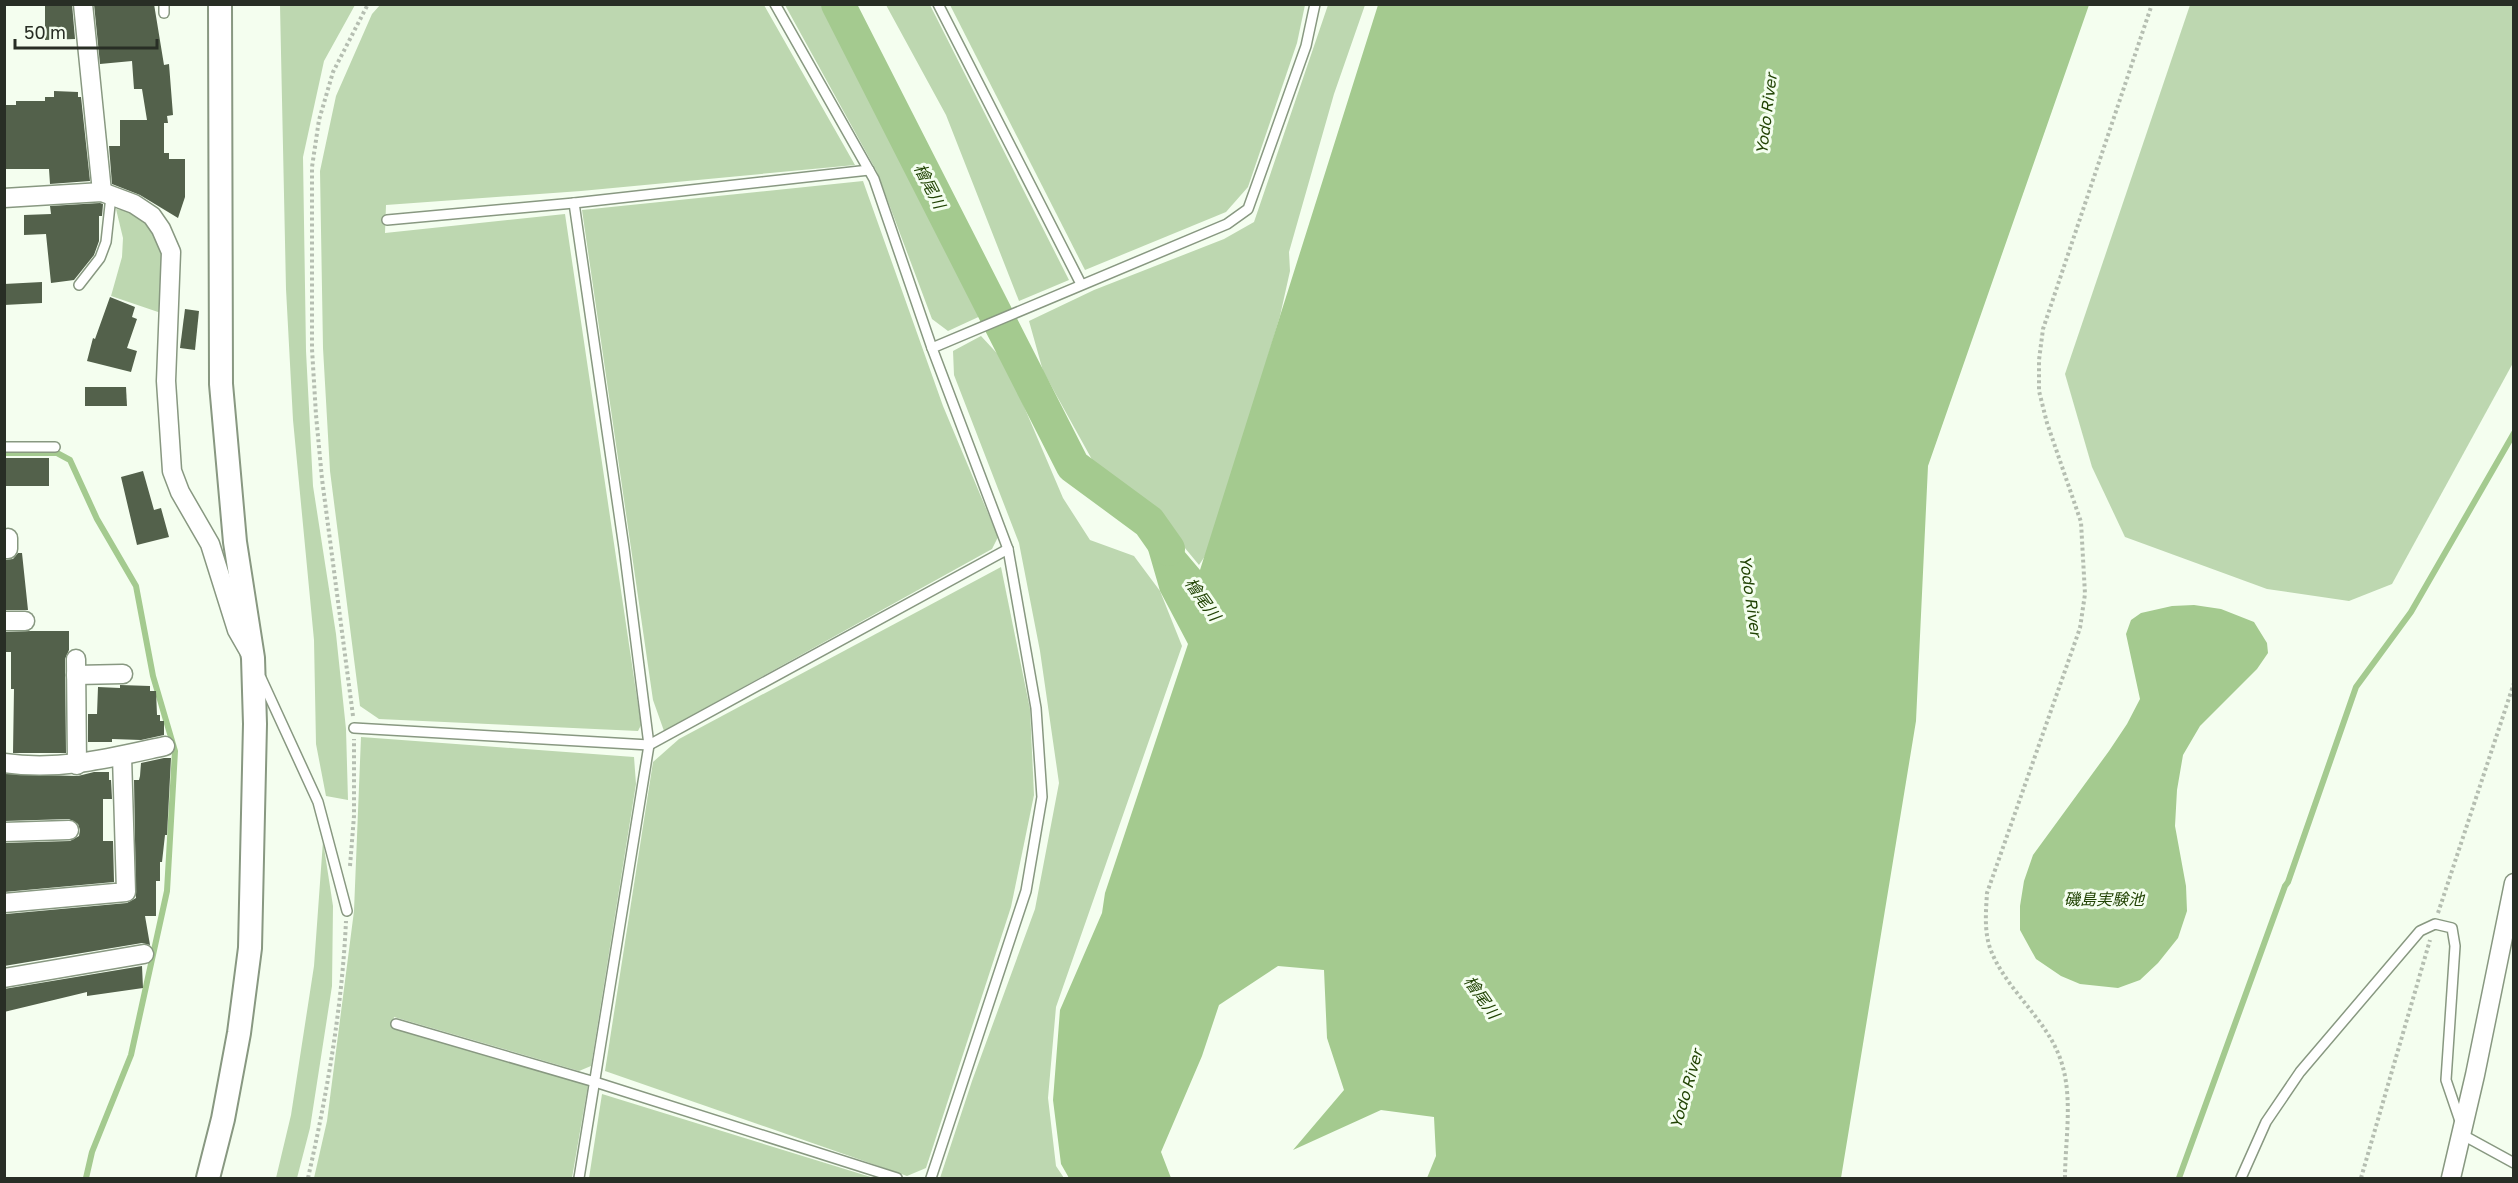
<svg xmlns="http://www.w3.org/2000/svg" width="2518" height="1183" font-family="'Golos Text','Noto Sans JP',sans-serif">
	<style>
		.green { fill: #bdd7b0 }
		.water { fill: #a4ca8f }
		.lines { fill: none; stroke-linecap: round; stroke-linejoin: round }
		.stream { stroke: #a4ca8f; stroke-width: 6 }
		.river { stroke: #a4ca8f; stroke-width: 34 }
		.building { fill: #53614b }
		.service-casing { stroke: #889881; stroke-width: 12 }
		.minor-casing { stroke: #889881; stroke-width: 21 }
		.tertiary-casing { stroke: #889881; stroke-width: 26 }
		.path { stroke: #b5beb1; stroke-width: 4; stroke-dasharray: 3 3; stroke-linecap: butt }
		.service { stroke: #fff; stroke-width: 9 }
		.minor { stroke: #fff; stroke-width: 18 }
		.tertiary { stroke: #fff; stroke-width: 22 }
		.labels { text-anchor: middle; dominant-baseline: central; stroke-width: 6; stroke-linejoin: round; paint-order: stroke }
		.water-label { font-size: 16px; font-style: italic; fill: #224405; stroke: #f4feef }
	</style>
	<rect width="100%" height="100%" fill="#f4feef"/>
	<g class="green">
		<path d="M280 5H355L324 61 303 157 306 351 313 486 336 634 346 729 348 800 326 796 316 744 314 640 293 420 286 289Z"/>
		<path d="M380 5H764L855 165 581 191 386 205 385 233 565 214 641 725 638 731 379 719 360 706 330 471 323 348 320 171 336 96 372 14Z"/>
		<path d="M785 5H826L923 190 985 314 948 331 932 319 877 172Z"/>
		<path d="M886 5H930L1069 280 1019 301 946 115Z"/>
		<path d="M950 5H1305L1297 43 1248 187 1226 212 1085 270Z"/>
		<path d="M1328 5H1365L1334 94 1289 252 1290 271 1280 316 1211 547 1199 565 1161 519 1095 465 1043 371 1029 321 1094 290 1224 239 1254 222Z"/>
		<path d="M2190 5H2513V363L2392 584 2349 601 2267 589 2125 537 2092 467 2065 374Z"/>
		<path d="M863 181 943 406 998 537 992 549 664 731 653 700 582 210Z"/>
		<path d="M116 209 136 212 147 220 163 243 161 313 111 296 122 257 123 238Z"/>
		<path d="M981 336 1005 362 1063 498 1090 540 1134 556 1160 591 1182 646 1056 1007 1048 1098 1056 1166 1064 1178H940L972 1081 1035 909 1059 783 1040 651 1019 543 954 375 953 351Z"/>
		<path d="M1001 567 1030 709 1034 795 1011 907 926 1168 907 1176 605 1071 653 762 679 739Z"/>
		<path d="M361 737 634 757 636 784 591 1066 579 1071 394 1017 392 1028 588 1085 572 1178H314L327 1121 354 911Z"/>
		<path d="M323 841 333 906 332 986 310 1128 297 1178H276L291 1115 314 966Z"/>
		<path d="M602 1094 874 1178H589Z"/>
	</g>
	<g class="water">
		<path d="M1378 5H2089L1928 466 1916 721 1841 1178H1427L1436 1156 1434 1117 1381 1110 1293 1150 1344 1090 1327 1038 1324 970 1278 966 1219 1005 1202 1056 1161 1152 1171 1178H1069L1061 1164 1053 1100 1060 1010 1102 913 1105 893 1188 644 1160 591 1138 515 1139 503 1151 512 1200 570Z"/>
		<path d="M2194 605 2221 609 2254 622 2267 643 2268 653 2257 669 2200 726 2183 755 2177 790 2175 826 2186 886 2187 911 2178 938 2158 963 2140 980 2118 988 2080 984 2061 976 2036 959 2020 930V906L2024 881 2033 855 2109 751 2127 724 2140 699 2126 634 2131 620 2141 613 2172 606Z"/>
	</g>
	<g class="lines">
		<g class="stream">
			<path d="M4 453H57L70 460 97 519 136 586 153 676 175 751 167 891 131 1055 92 1152 86 1178"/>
			<path d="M2179 1178 2285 886 2288 882 2356 687 2411 612 2514 433"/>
		</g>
		<path class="river" d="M838 4 1073 466 1149 522 1168 549"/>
	</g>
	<g class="building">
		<path d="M45 4H72L75 39 45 40Z"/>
		<path d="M94 4H154L164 65 169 64 173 115 167 116 168 123H164V153H169V159H185V197L178 218 140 195 112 184 109 146H120V120H147L142 89H134L132 61 100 64Z"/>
		<path d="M54 91 78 92V97H81L90 181 50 184 49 169H4V105H16V101H45V97H54Z"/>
		<path d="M100 203 103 204 102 216H99V241L94 255 74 280 51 283 46 234 24 235V215L51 214 50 206Z"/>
		<path d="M42 282V303L4 305V284Z"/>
		<path d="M110 297 135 307 132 317 137 319 127 348 137 351 131 372 87 361 93 338 95 339Z"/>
		<path d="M185 309 199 311 195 350 180 348Z"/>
		<path d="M85 387H126L127 406H85Z"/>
		<rect x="4" y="458" width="45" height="28"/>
		<path d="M143 471 154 510 161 508 169 537 137 545 121 477Z"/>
		<path d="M18 553H22L28 610H6V599H4V560L13 559Z"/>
		<path d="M31 631H69V650L65 659 66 753H13L14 689H11V652H6V632Z"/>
		<path d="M120 685 150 686V691H156L157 715H160V721H164V735L141 740 112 739V742H88V714H97L98 687 120 688Z"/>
		<path d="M164 758H171L167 835H165L162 862H160V881H156V916H145L150 945 142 943 4 966 6 914 127 903 136 898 134 780H139L140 776 141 763Z"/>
		<path d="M94 772H109V780H111L112 799H103V841H113L114 882 4 892V843L70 841 79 836 80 830 78 824 69 819 4 821V774L78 776Z"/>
		<path d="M142 966 143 988 87 996V992L4 1012V989Z"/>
	</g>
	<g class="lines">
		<g class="service-casing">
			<g id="service">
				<path d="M164 4V13"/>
				<path d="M775 4 874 179 932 348"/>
				<path d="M938 4 1081 284"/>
				<path d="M574 203 624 548 649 745 579 1178"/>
				<path d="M387 220 574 203 869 170"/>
				<path d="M79 285 100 258 106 242 111 196"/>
				<path d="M4 447H55"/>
				<path d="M261 678 318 802 347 911"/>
				<path d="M354 728 649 745 1008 549"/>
				<path d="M396 1024 595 1082 897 1178"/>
				<path d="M2461 1134 2514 1163"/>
				<path d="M931 1178 1026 891 1042 797 1036 708 1008 549 932 348 1227 224 1248 209 1306 46 1315 4"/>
				<path d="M2241 1178 2266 1122 2300 1072 2420 931 2435 924 2452 928 2455 946 2446 1080 2461 1124"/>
			</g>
		</g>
		<g class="minor-casing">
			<g id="minor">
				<path d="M83 4 102 192"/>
				<path d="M4 198 102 192 134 204 152 216 161 229 171 252 166 381 172 471 180 492 210 544 237 630 249 651"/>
				<path d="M4 549H8V538"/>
				<path d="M4 621H25"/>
				<path d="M76 659 77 765"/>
				<path d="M76 675 123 674"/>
				<path d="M4 763C61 771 110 758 165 746"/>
				<path d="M4 832 69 830"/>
				<path d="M4 903 126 892 122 756"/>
				<path d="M4 978 144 954"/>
				<path d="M2451 1178 2475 1075 2514 883"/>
			</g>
		</g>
		<g class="tertiary-casing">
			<path id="tertiary" d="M208 1178 223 1119 239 1033 250 948 255 724 253 658 235 542 221 384 220 4"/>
		</g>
		<g class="path">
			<path d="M353 716 322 479 316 415 312 349V167L319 120 333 72 368 4"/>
			<path d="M350 866 354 816V739"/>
			<path d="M2438 913 2514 683"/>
			<path d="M308 1178C327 1094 342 1008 346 921"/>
			<path d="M2065 1178C2065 1142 2073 1100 2062 1064 2049 1020 2005 990 1990 948 1984 930 1986 911 1987 893L2080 628 2085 594 2081 522 2047 423 2039 391V360L2043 329 2152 4"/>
			<path d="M2361 1178 2430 940"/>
		</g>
		<use href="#service" class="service"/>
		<use href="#minor" class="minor"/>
		<use href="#tertiary" class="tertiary"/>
	</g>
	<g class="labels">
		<g class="water-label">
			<text transform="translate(1766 114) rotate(-83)">Yodo River</text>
			<text transform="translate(930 186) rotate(63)">檜尾川</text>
			<text transform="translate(1751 596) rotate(82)">Yodo River</text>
			<text transform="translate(1203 599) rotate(55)">檜尾川</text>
			<text x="2104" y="899">磯島実験池</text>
			<text transform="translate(1482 997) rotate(55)">檜尾川</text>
			<text transform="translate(1686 1089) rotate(-74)">Yodo River</text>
		</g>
	</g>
	<rect width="2518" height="1183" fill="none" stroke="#282e25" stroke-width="12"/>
	<path d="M15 39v9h142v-9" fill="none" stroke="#282e25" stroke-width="3"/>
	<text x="24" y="39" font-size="18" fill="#282e25" stroke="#f4feef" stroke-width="4.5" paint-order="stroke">50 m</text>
</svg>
